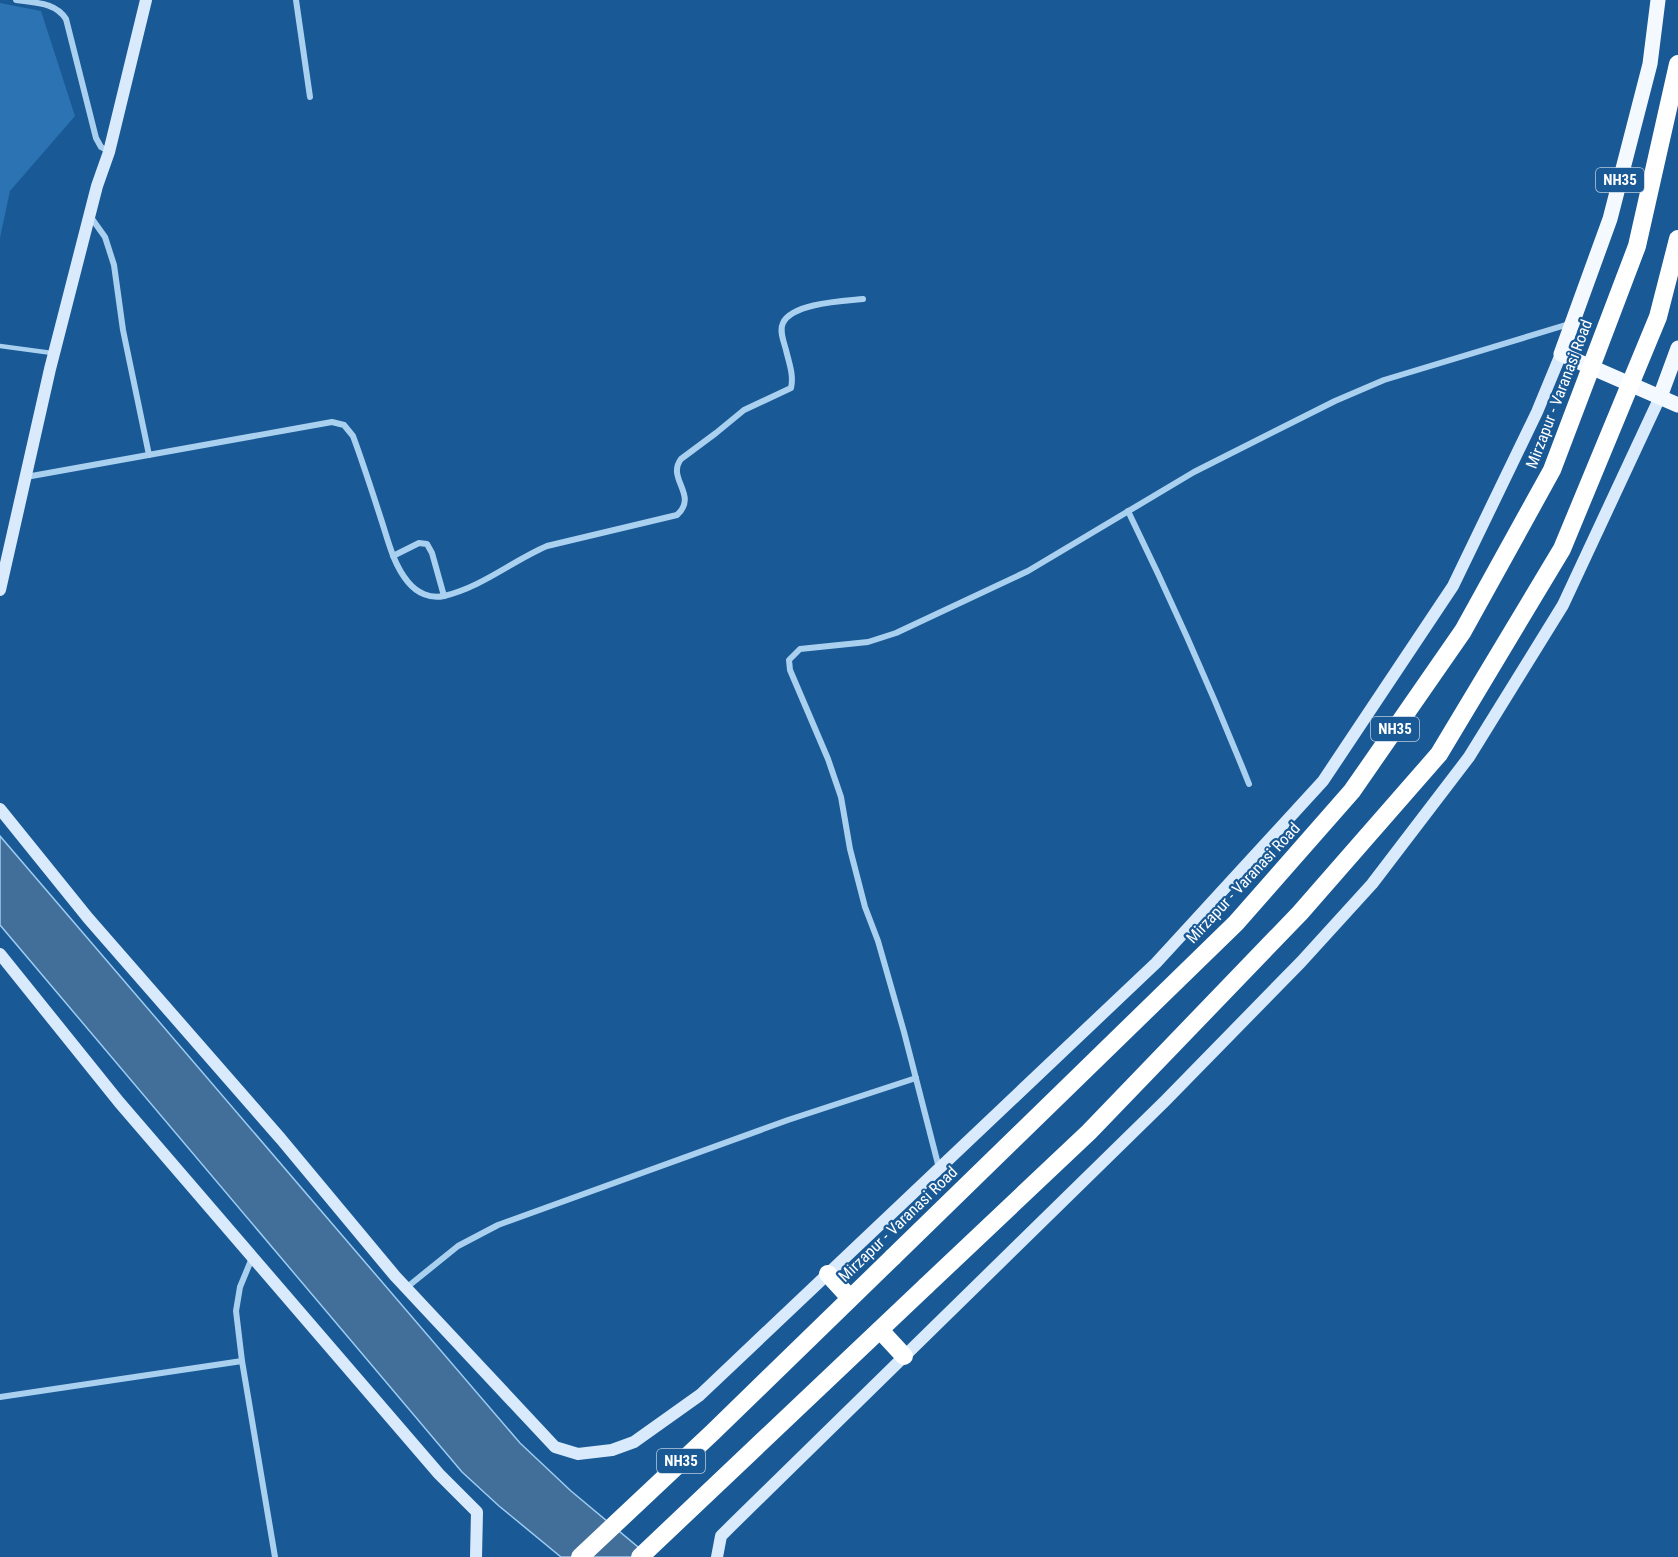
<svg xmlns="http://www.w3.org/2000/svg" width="1678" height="1557" font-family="'Roboto Condensed',sans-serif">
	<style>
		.green { fill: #2c73b3 }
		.water { fill: #426f9a; stroke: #9dccf2; stroke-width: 1.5 }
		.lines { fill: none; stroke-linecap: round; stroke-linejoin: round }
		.lane { stroke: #aad0f0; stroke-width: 4.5 }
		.street { stroke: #aad0f0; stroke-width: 6 }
		.secondary { stroke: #d8eafb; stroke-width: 12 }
		.primary { stroke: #f3f9ff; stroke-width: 15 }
		.highway { stroke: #fff; stroke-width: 18 }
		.highway-bridge { stroke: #fff; stroke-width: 18 }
		.labels { text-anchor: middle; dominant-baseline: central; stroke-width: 4.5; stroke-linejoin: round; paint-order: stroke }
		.shield { fill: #195995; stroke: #bacddf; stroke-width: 1.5 }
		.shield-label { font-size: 15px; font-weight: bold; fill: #fff }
		.street-label { font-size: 16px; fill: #fff; stroke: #195995 }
	</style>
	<rect width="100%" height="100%" fill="#195995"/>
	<path class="green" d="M0 3 41 11 75 116 10 191 0 238Z"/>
	<path class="water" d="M0 836 520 1443 571 1491 650 1557H561L499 1506 462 1472 0 925Z"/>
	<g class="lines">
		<path class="lane" d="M0 346 52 353"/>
		<g class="street">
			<path d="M16 0C35 3 55 2 66 19L96 138 101 147 108 151"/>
			<path d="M296 0 310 97"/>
			<path d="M90 216 105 237 114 265 123 330 149 455"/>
			<path d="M26 477 332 422 344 425 353 436C363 463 372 491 381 519 388 540 393 564 408 582 417 593 430 599 444 596 482 587 512 561 547 546L677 515C699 495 666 479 681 459L716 433 744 410 791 388C794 375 789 363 786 350 784 342 779 331 783 323 792 303 844 301 863 299"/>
			<path d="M1128 511C1172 601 1212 691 1249 784"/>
			<path d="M393 556 419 543 427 544 432 553 444 596"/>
			<path d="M939 1168 904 1032 878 941 865 907 850 849 841 797 828 759 790 670 789 660 800 649 868 642 896 633 1028 571 1194 472 1335 401 1384 380 1569 324"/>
			<path d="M252 1258 240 1287 236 1311 242 1361 275 1557"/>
			<path d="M406 1288 458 1246 498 1225 788 1120 916 1078"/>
			<path d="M0 1397 242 1361"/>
		</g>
		<g class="secondary">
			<path d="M0 590 50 369 97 186 109 152 146 0"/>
			<path d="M0 809 88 918 281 1139 395 1276 555 1447 578 1454 612 1450 634 1442 700 1395 1156 963 1323 781 1453 586 1537 412 1561 354"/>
			<path d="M0 954 119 1102 439 1474 477 1512 476 1557"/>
			<path d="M717 1557 721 1536 731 1526 1165 1101 1301 962 1372 884 1469 757 1563 605 1660 397"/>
		</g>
		<g class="primary">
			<path d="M1658 0 1650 64 1610 219 1561 354 1678 405"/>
			<path d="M1660 397 1678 348"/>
		</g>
		<g class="highway">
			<path d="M828 1274 850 1298"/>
			<path d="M880 1330 904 1356"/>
			<path d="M580 1557 713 1432 893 1257"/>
			<path d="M640 1557 926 1286"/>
		</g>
		<g class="highway-bridge">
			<path d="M893 1257 1236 923 1352 791 1463 631 1552 470 1637 246 1678 64"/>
			<path d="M926 1286 1089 1132 1300 913 1439 754 1562 549 1658 317 1678 239"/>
		</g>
	</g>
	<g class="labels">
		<g class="shield">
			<rect x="1596" y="168" width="48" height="24" rx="4.5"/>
			<rect x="1371" y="717" width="48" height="24" rx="4.5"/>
			<rect x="657" y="1449" width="48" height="24" rx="4.5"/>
		</g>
		<g class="shield-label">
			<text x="1620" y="180">NH35</text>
			<text x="1395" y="729">NH35</text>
			<text x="681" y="1461">NH35</text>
		</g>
		<g class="street-label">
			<text transform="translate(1559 394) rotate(-69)">Mirzapur - Varanasi Road</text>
			<text transform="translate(1243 883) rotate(-47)">Mirzapur - Varanasi Road</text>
			<text transform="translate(898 1224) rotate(-44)">Mirzapur - Varanasi Road</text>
		</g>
	</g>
</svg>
